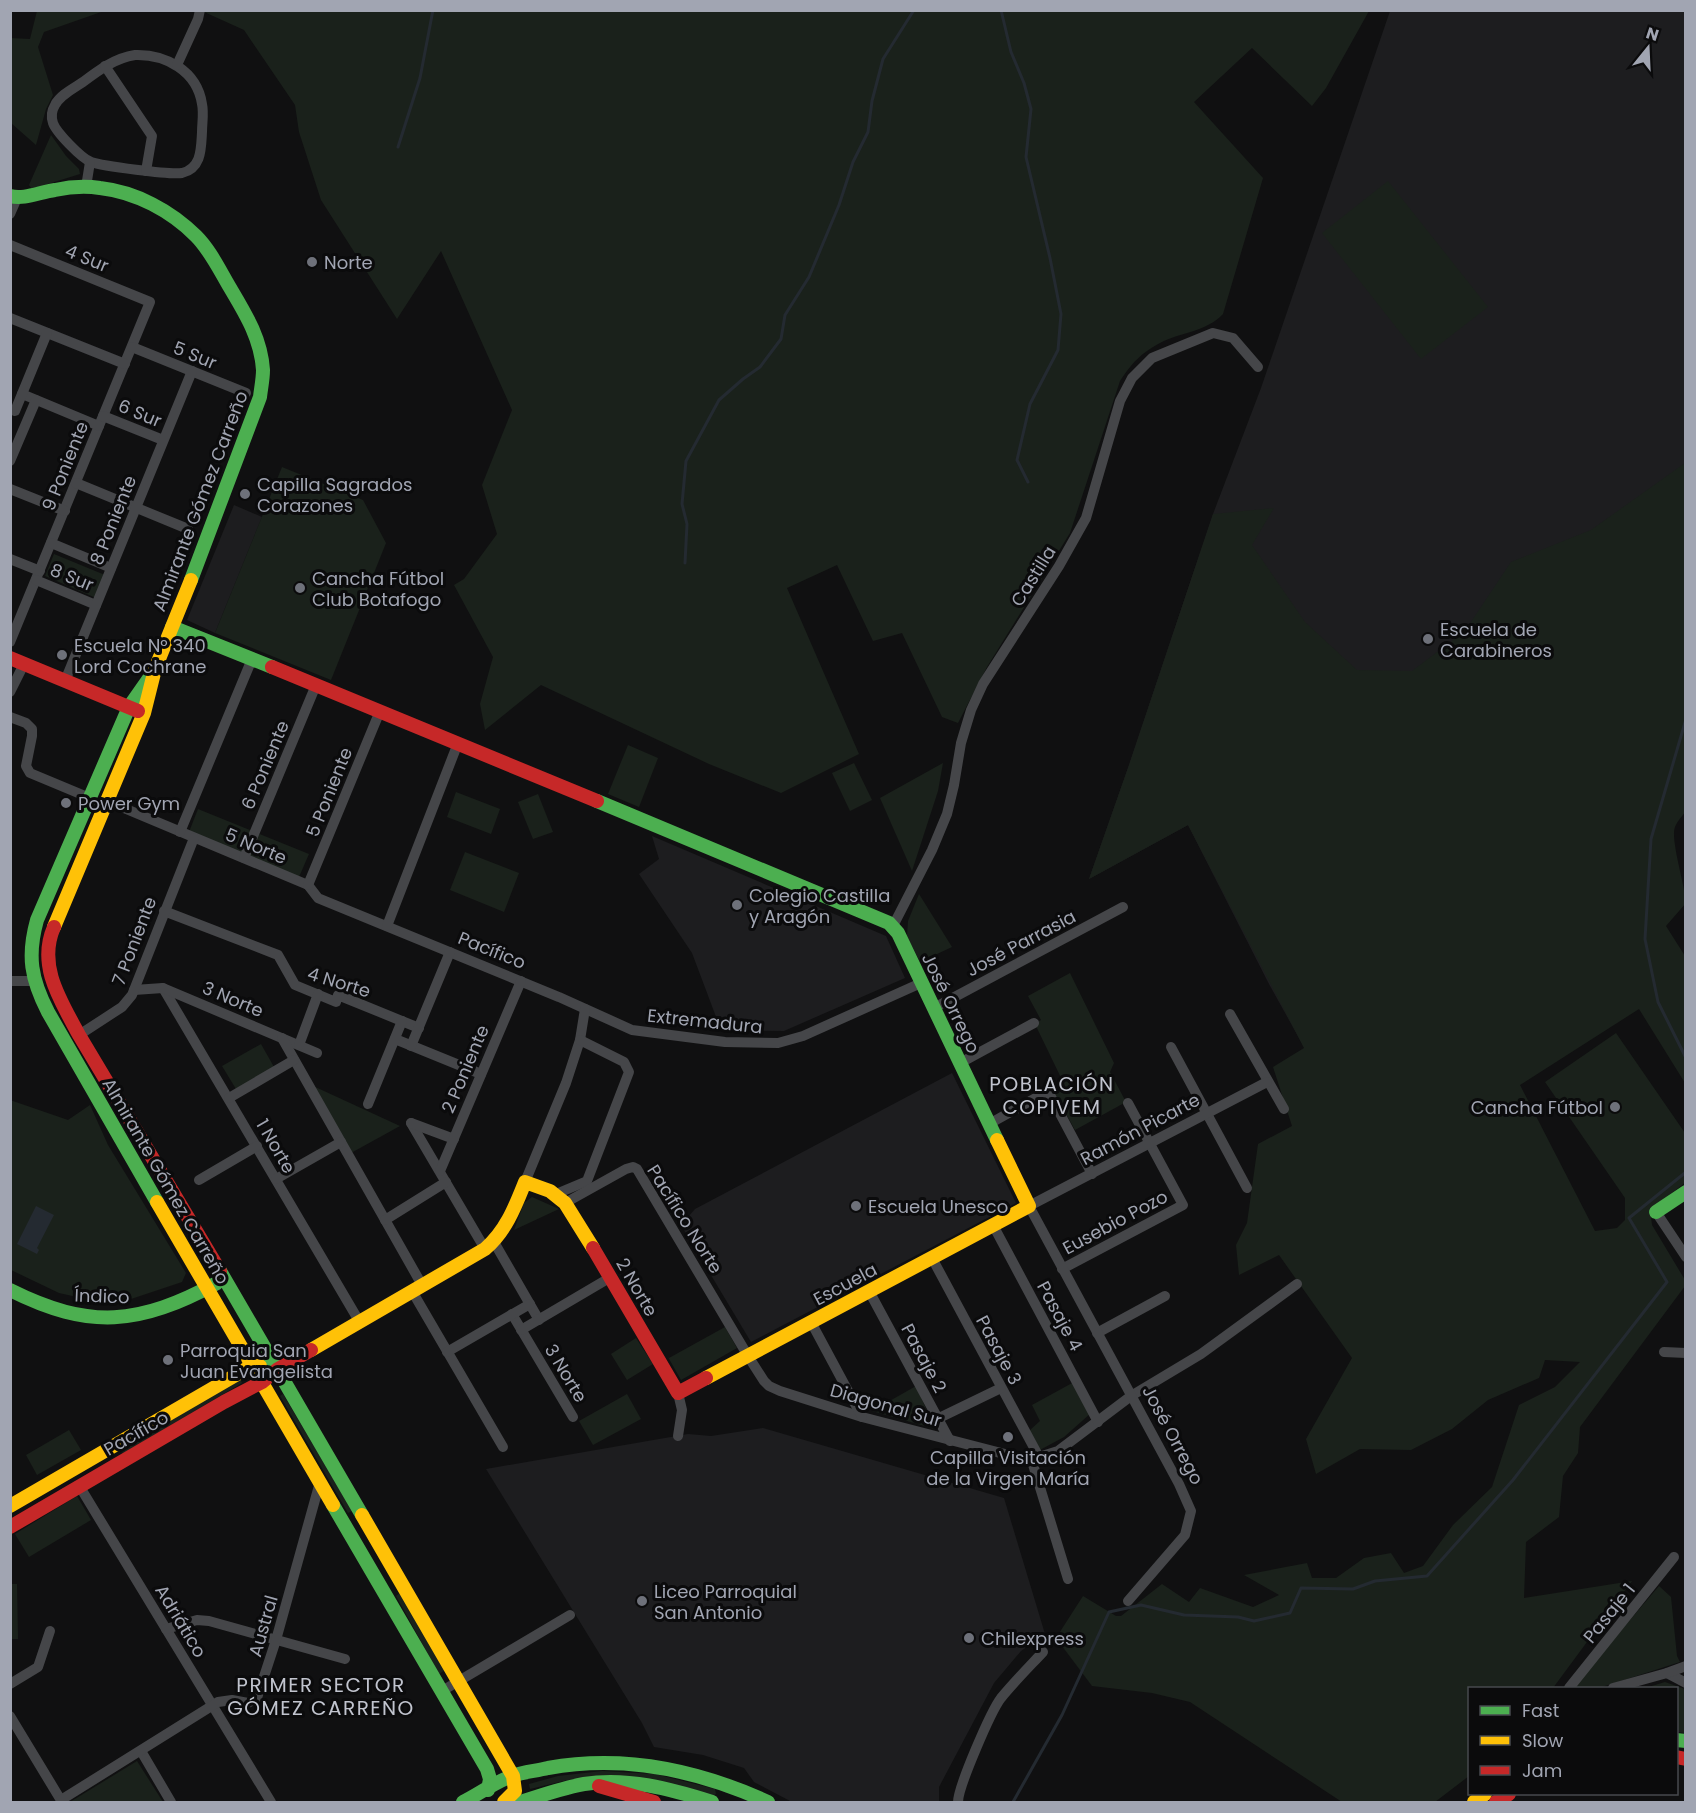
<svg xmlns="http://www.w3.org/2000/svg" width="1696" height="1813" font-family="Poppins,sans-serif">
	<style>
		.built { fill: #1d1d1f }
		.green { fill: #1a211b }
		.water { fill: #242a31 }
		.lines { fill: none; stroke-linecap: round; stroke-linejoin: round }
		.stream { stroke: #242a31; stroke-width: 3 }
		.street { stroke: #454649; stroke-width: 10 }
		.fast { stroke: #4caf50; stroke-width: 14 }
		.slow { stroke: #ffc107; stroke-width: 14 }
		.jam { stroke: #c62828; stroke-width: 14 }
		.poi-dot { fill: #6e717a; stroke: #0b0b0c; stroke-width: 2 }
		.labels { text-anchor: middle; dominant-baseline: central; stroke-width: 6; stroke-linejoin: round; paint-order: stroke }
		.street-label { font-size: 18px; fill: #a1a5b2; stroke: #0b0b0c }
		.poi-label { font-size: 18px; fill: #a1a5b2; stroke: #0b0b0c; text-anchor: start }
		.neighbourhood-label { font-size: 20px; letter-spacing: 1.5px; fill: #c1c4ce; stroke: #0b0b0c }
	</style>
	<rect width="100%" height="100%" fill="#101011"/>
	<g class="built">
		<path d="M1390 11H1685V792L1358 1144 1269 984 1188 825 1089 879 1129 765 1213 514 1261 388Z"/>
		<path d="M234 505 262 517 215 633 187 620Z"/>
		<path d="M652 836 886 936 905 978 784 1031 721 1030 692 953 639 874 659 859Z"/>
		<path d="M952 1073 1016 1203 751 1342 681 1225 695 1209Z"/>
		<path d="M763 1428 1004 1498 1045 1634 1021 1651 994 1683 939 1787V1802H792L754 1782 744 1768 703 1755 654 1747 642 1723 486 1469 688 1434 711 1436Z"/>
	</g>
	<g class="green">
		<path d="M37 11H104L44 32 38 47 53 95 46 109 36 145 11 123 10 38 30 39Z"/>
		<path d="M202 11H1369L1326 88 1312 106 1252 48 1194 102 1263 178 1223 314C1206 332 1181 332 1160 343 1140 354 1132 363 1120 381L1070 533 987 667 958 723 942 717 902 633 873 641 837 565 787 588 859 754 781 793 709 764 541 685 485 730 480 704 493 657 454 585 464 579 497 534 482 485 512 410 441 251 397 319 321 200 299 132 295 105 244 30Z"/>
		<path d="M51 135 66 156 79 169 80 174 32 189 29 185Z"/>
		<path d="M1388 181 1488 307 1421 359 1322 233Z"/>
		<path d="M1685 463 1686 811C1682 816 1677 822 1675 827 1670 839 1685 885 1686 903L1666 926 1685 956V1083L1639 1009 1520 1085 1595 1231 1617 1228 1625 1220V1198L1545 1082 1616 1033 1685 1133V1183L1650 1209 1652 1225 1685 1280V1286L1580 1427 1578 1453 1563 1476 1559 1517 1526 1542 1524 1598 1632 1581 1553 1688H1470L1469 1776 1435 1802H1342L1190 1702 1152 1693 1092 1686 1056 1638 1083 1596 1116 1616H1121L1162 1584 1189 1602 1200 1588 1253 1607 1279 1595 1244 1575 1307 1563 1312 1578H1336L1364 1558 1391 1553 1404 1573 1423 1566 1453 1525 1492 1487 1519 1405 1555 1387 1580 1362 1545 1360 1539 1378 1488 1400 1452 1429 1411 1450 1360 1449 1316 1474 1306 1439 1352 1358 1279 1255 1239 1275 1236 1245 1247 1223 1258 1144 1292 1126 1273 1067 1304 1048 1188 825 1089 879 1129 765 1213 514 1274 508 1252 545 1305 622 1357 670 1412 671 1465 631 1511 562 1591 530Z"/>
		<path d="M282 467 363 500 386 543 331 680 215 633Z"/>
		<path d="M54 554 105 575 96 598 45 576Z"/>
		<path d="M628 745 658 758 639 807 608 794Z"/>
		<path d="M854 763 872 800 850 811 832 773Z"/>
		<path d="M943 763 938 791 912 871 880 798Z"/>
		<path d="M456 792 500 809 491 834 447 817Z"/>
		<path d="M538 794 553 832 533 839 518 802Z"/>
		<path d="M198 809 309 854 299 877 189 832Z"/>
		<path d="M465 852 519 873 504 912 450 890Z"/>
		<path d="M919 894 952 947 920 962 907 936 908 921Z"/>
		<path d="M1070 973 1114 1063 1110 1072 1126 1102 1075 1130 1054 1092 1065 1086 1035 1024 1041 1020 1028 996Z"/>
		<path d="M261 1044 274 1067 236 1089 222 1066Z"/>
		<path d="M311 1085 400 1126 351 1153Z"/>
		<path d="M10 1100 68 1120 90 1105 108 1145 186 1273 182 1282 113 1305 59 1293 11 1270Z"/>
		<path d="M532 1197 559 1209 514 1230 524 1203Z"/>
		<path d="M725 1327 737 1348 681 1380 668 1357 669 1358Z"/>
		<path d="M636 1338 653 1364 627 1380 611 1354Z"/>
		<path d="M240 1379 242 1383 124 1453 121 1452 122 1448Z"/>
		<path d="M1074 1382 1091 1413 1064 1437 1038 1451 1029 1431 1040 1421 1032 1405Z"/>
		<path d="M916 1386 935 1429 872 1411Z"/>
		<path d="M283 1394 352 1511 348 1513 280 1396Z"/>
		<path d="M627 1394 641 1419 593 1445 579 1421Z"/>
		<path d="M69 1430 81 1450 37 1475 26 1455Z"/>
		<path d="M77 1496 91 1520 29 1557 15 1534Z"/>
		<path d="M10 1584H17L18 1639H11Z"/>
		<path d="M1659 1586 1671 1597 1677 1656 1680 1662 1599 1688H1572Z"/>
		<path d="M400 1593 445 1670 439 1674 396 1596Z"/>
		<path d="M1665 1682 1685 1689V1733L1677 1732 1676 1688H1645Z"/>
		<path d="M137 1761 163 1802H70Z"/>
		<path d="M602 1771 655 1774 715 1789 716 1794 712 1796 568 1780 530 1789 529 1784 558 1776Z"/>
	</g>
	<path class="water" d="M36 1206 54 1215 37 1248 39 1250 37 1254 17 1244Z"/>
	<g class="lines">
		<g class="stream">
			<path d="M1001 10 1011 52 1024 83 1031 109 1026 157 1050 258 1061 314 1058 350 1030 404 1017 460 1028 482"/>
			<path d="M398 147 420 78 433 10"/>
			<path d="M685 563 687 524 682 504 686 461 719 400 743 379 760 367 781 339 785 315 809 277 839 205 853 162 868 132 872 101 883 59 914 10"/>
			<path d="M1686 719 1651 839 1645 939 1658 1002 1686 1058"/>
			<path d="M1013 1802 1062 1715 1109 1612 1141 1605 1184 1615 1238 1617 1254 1621 1290 1613 1301 1588 1353 1589 1375 1581 1427 1576 1513 1480 1667 1282 1629 1218 1686 1172"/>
		</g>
		<g class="street">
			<path d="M135 55C166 54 197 71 202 104 204 113 202 123 202 132 201 148 202 168 182 173 170 175 102 166 91 162 81 158 56 132 53 123 51 117 52 110 55 105 60 95 74 88 83 82 99 70 115 58 135 55Z"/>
			<path d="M177 65 198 19 200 10"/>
			<path d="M105 66 152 136 146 171"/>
			<path d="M86 187 90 162"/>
			<path d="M10 214 17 198"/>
			<path d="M10 245 150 302 10 642"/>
			<path d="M10 318 125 364"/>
			<path d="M132 347 246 393"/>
			<path d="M22 394 99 426"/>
			<path d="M15 411 47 333"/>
			<path d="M103 416 163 440"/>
			<path d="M10 461 36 400"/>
			<path d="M76 483 188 529"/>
			<path d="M10 489 65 511"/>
			<path d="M51 543 111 568"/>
			<path d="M10 559 40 571"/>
			<path d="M36 580 96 605"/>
			<path d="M65 681 192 371"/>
			<path d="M10 692 24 664"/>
			<path d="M10 717 26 723 32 729V736L26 766 30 773 90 798"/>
			<path d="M107 801 308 885 318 898 559 997 632 1030 725 1042 778 1043 803 1036 921 983"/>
			<path d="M180 832 252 659"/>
			<path d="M244 858 316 685"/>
			<path d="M308 885 380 711"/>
			<path d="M164 911 278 955 295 985 336 1002 338 995 419 1028"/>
			<path d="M387 926 458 743"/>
			<path d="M893 926 932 850 947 814 954 785 961 743 971 710 983 684 1059 566 1086 518 1120 401 1132 378 1152 358 1213 333 1233 338 1258 367"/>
			<path d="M10 981H33"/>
			<path d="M163 988 359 1321"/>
			<path d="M134 990 163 988 317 1053"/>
			<path d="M934 1008 1123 907"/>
			<path d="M1230 1014 1284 1109"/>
			<path d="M79 1035 122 1007 132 995 194 838"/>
			<path d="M282 1038 422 1285"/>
			<path d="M395 1039 481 1074"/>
			<path d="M299 1045 318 994"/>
			<path d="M411 1046 450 952"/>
			<path d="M1171 1047 1247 1188"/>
			<path d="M960 1063 1034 1023"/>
			<path d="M229 1098 294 1060"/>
			<path d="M368 1104 402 1021"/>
			<path d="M411 1123 485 1249"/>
			<path d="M411 1123 454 1139"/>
			<path d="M989 1124 1048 1091 1092 1174"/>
			<path d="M440 1171 521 981"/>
			<path d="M276 1179 341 1142"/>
			<path d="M199 1180 257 1146"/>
			<path d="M525 1182 566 1083 580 1040 585 1009"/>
			<path d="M556 1194 587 1181 629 1072 624 1062 580 1040"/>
			<path d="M565 1203 626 1169 633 1167 637 1169 748 1356 764 1381 769 1386 780 1391 862 1417 1020 1458 1039 1457 1058 1451 1131 1396 1201 1354 1297 1284"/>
			<path d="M1656 1212 1686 1257"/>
			<path d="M385 1220 446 1182"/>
			<path d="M993 1225 1098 1422"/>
			<path d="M494 1242 539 1320"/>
			<path d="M932 1258 1039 1457"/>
			<path d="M1062 1269 1183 1205 1128 1103"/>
			<path d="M412 1291 503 1447"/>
			<path d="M869 1291 950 1441"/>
			<path d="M512 1314 573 1417"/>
			<path d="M811 1322 862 1417"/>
			<path d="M521 1330 611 1277"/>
			<path d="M1097 1333 1165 1296"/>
			<path d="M447 1352 530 1304"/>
			<path d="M1664 1352 1686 1353"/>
			<path d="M937 1419 1001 1388"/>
			<path d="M678 1436 682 1410 678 1393"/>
			<path d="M1031 1458 1068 1579"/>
			<path d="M80 1487 271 1802"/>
			<path d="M1128 1601 1185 1535 1191 1511 1179 1484 1029 1206 1267 1082"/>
			<path d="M166 1629 197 1620 209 1621 345 1659"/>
			<path d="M1667 1673 1686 1683"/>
			<path d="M10 1684 38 1667 50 1631"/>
			<path d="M1569 1688 1674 1557"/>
			<path d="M1613 1688 1667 1673 1686 1666"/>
			<path d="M442 1691 570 1615"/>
			<path d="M10 1716 62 1802"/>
			<path d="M141 1751 171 1802"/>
			<path d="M61 1800 218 1702 232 1700 248 1703 257 1698 276 1640 320 1482"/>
			<path d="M958 1802C958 1787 991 1711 1001 1698 1014 1682 1029 1667 1043 1652"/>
		</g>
		<g class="fast">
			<path d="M10 196C24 200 40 192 55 190 69 187 86 186 100 188 136 192 171 211 196 236 210 250 219 269 229 286 245 313 261 338 263 370 263 379 261 388 260 397L191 580"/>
			<path d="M172 627 272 667"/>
			<path d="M150 677 129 707 37 920C27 956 31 979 48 1012L157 1202"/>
			<path d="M597 801 889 923 898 933 997 1140"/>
			<path d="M1656 1212 1686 1192"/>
			<path d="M220 1271 362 1515"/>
			<path d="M10 1290C90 1330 139 1325 217 1283"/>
			<path d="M333 1505 487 1769 490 1779 488 1790"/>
			<path d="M1676 1740 1686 1741"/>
			<path d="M463 1802C479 1794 495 1782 512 1776 523 1772 536 1771 548 1768 625 1754 698 1770 768 1802"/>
			<path d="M521 1802C542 1795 562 1788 584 1784 627 1777 671 1789 712 1802"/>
		</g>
		<g class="slow">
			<path d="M54 927 144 713 155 669 191 580"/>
			<path d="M157 1202 333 1505"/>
			<path d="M311 1350 485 1249C506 1231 515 1207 525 1182L550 1191 565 1203 593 1248"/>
			<path d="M706 1378 1029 1206 997 1140"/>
			<path d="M10 1506 253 1365 260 1366"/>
			<path d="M362 1515 513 1776 515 1791 504 1802"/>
			<path d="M1474 1802 1485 1794"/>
		</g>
		<g class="jam">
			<path d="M10 658 138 711"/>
			<path d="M272 667 597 801"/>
			<path d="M54 927C37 966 61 1001 79 1035L220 1271"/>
			<path d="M593 1248 678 1393 706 1378"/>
			<path d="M10 1527 224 1402 262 1382 278 1369 311 1350"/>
			<path d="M1676 1757 1686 1759"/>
			<path d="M599 1786 654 1802"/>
			<path d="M1496 1802 1509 1794"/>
		</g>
	</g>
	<g class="poi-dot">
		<circle cx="312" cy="262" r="6"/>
		<circle cx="245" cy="494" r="6"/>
		<circle cx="300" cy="588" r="6"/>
		<circle cx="1428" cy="639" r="6"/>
		<circle cx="62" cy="655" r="6"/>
		<circle cx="66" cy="803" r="6"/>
		<circle cx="737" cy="905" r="6"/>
		<circle cx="1615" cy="1107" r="6"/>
		<circle cx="856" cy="1206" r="6"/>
		<circle cx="168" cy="1360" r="6"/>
		<circle cx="1008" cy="1437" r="6"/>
		<circle cx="642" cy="1601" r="6"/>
		<circle cx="969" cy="1638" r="6"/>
	</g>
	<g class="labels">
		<g class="street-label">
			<text transform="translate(87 258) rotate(22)">4 Sur</text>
			<text transform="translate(195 355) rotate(22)">5 Sur</text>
			<text transform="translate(140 413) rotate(22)">6 Sur</text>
			<text transform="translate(65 466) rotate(-68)">9 Poniente</text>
			<text transform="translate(200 501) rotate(-69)">Almirante Gómez Carreño</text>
			<text transform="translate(113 520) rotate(-68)">8 Poniente</text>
			<text transform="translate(1033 576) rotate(-58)">Castilla</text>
			<text transform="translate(72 577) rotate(22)">8 Sur</text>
			<text transform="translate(265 765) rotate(-67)">6 Poniente</text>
			<text transform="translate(329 792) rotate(-68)">5 Poniente</text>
			<text transform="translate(256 846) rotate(23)">5 Norte</text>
			<text transform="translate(134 941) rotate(-69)">7 Poniente</text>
			<text transform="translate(1021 943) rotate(-28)">José Parrasia</text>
			<text transform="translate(492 950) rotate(22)">Pacífico</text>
			<text transform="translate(339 982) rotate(17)">4 Norte</text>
			<text transform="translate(233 999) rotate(23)">3 Norte</text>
			<text transform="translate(951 1003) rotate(64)">José Orrego</text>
			<text transform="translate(705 1021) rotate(6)">Extremadura</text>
			<text transform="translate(465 1069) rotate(-67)">2 Poniente</text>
			<text transform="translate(1140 1129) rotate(-28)">Ramón Picarte</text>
			<text transform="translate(276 1146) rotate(60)">1 Norte</text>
			<text transform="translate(166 1181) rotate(60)">Almirante Gómez Carreño</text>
			<text transform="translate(685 1219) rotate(58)">Pacífico Norte</text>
			<text transform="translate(1115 1222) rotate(-28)">Eusebio Pozo</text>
			<text transform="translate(845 1284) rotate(-28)">Escuela</text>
			<text transform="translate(637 1287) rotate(60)">2 Norte</text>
			<text transform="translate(102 1296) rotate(2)">Índico</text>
			<text transform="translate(1060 1316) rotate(62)">Pasaje 4</text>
			<text transform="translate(999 1350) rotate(62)">Pasaje 3</text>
			<text transform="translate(924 1358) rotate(62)">Pasaje 2</text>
			<text transform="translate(566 1373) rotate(59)">3 Norte</text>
			<text transform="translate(886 1405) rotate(16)">Diagonal Sur</text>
			<text transform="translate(136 1433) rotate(-30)">Pacífico</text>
			<text transform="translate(1173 1435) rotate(62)">José Orrego</text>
			<text transform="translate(1609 1613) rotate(-51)">Pasaje 1</text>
			<text transform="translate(181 1621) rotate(59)">Adriático</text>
			<text transform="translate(263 1626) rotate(-74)">Austral</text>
		</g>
		<g class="poi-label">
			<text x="324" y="262">Norte</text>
			<text x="257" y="484">Capilla Sagrados<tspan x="257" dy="21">Corazones</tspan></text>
			<text x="312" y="578">Cancha Fútbol<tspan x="312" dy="21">Club Botafogo</tspan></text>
			<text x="1440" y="629">Escuela de<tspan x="1440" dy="21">Carabineros</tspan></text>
			<text x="74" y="645">Escuela N° 340<tspan x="74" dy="21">Lord Cochrane</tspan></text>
			<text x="78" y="803">Power Gym</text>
			<text x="749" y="895">Colegio Castilla<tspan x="749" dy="21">y Aragón</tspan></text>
			<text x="1603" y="1107" text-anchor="end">Cancha Fútbol</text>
			<text x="868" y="1206">Escuela Unesco</text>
			<text x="180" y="1350">Parroquia San<tspan x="180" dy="21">Juan Evangelista</tspan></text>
			<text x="1008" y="1457" text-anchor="middle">Capilla Visitación<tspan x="1008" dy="21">de la Virgen María</tspan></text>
			<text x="654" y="1591">Liceo Parroquial<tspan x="654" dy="21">San Antonio</tspan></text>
			<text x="981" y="1638">Chilexpress</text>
		</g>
		<g class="neighbourhood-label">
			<text x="1052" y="1084">POBLACIÓN<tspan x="1052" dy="23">COPIVEM</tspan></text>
			<text x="321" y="1685">PRIMER SECTOR<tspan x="321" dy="23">GÓMEZ CARREÑO</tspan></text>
		</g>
	</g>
	<rect width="1696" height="1813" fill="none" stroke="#a1a5b2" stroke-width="24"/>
	<rect x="1468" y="1687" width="210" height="108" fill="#0b0b0c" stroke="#47494e" stroke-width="1.5"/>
	<rect x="1480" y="1706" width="30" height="9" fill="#4caf50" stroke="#47494e" stroke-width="1.5"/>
	<text x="1522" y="1717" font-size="18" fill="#a1a5b2">Fast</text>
	<rect x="1480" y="1736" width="30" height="9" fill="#ffc107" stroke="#47494e" stroke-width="1.5"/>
	<text x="1522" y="1747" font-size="18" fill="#a1a5b2">Slow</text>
	<rect x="1480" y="1766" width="30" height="9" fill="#c62828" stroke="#47494e" stroke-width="1.5"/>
	<text x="1522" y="1777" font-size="18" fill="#a1a5b2">Jam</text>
	<g transform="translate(1648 48) rotate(18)" stroke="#0b0b0c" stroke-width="4.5" paint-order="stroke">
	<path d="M0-4.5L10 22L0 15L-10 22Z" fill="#a1a5b2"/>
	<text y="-9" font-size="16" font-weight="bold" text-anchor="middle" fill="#a1a5b2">N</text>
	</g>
</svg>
